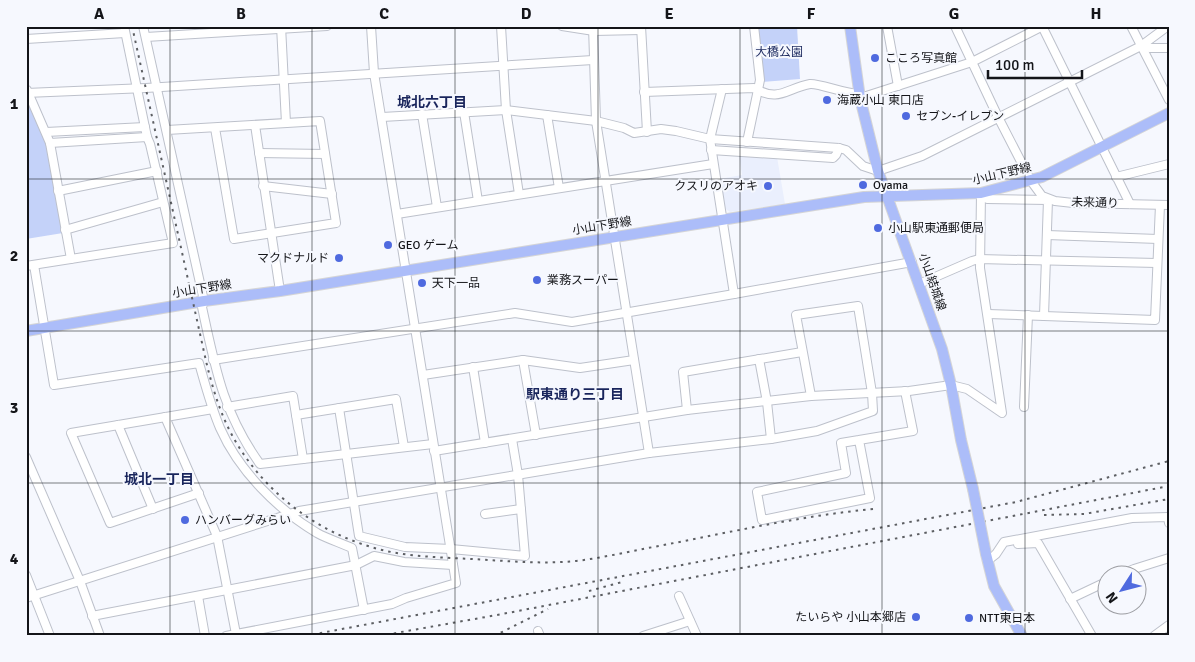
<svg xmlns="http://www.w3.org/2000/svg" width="1195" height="662" font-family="Signika,'Noto Sans JP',sans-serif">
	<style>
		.built { fill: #eaeffd }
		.green { fill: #c4d2f9 }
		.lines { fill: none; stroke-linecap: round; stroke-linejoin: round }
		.minor-casing { stroke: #bdc1cb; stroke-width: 10 }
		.major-casing { stroke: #d5d5d6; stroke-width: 12 }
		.minor { stroke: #fff; stroke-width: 8 }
		.major { stroke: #acbdf9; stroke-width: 10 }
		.rail { stroke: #5d5f63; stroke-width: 2; stroke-dasharray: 2.5 5; stroke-linecap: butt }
		.major-bridge-casing { stroke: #d5d5d6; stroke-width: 12; stroke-linecap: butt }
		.major-bridge { stroke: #acbdf9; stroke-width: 10 }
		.grid { fill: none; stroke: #141519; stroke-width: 1; stroke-opacity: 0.55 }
		.poi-dot { fill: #4f6adf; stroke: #f6f8fe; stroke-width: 2 }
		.labels { text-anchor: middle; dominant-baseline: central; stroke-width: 4; stroke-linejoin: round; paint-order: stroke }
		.park-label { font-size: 12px; fill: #1f2c61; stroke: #f6f8fe }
		.poi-label { font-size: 12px; fill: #141519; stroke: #f6f8fe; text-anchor: start }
		.street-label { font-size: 12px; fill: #141519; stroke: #f6f8fe }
		.neighbourhood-label { font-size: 14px; font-weight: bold; fill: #19255c; stroke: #f6f8fe }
		.neatline { fill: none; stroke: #141519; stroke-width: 2 }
		.grid-label { font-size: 16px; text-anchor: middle; font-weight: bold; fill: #141519 }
	</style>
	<rect width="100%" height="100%" fill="#f6f8fe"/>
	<path class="built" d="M739 155 777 157 785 204 730 212 724 208 719 179 742 175Z"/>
	<g class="green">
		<path d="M756 26H797L800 79 762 82Z"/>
		<path d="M26 100 28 101 45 137 50 155 63 233 26 239Z"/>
	</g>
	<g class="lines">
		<g class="minor-casing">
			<g id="minor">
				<path d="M143 26 204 301 202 307C215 367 223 413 260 464L433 444"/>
				<path d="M281 26 286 123"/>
				<path d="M501 26 506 110 519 194"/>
				<path d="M562 26 594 31 641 30"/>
				<path d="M593 26 596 121 649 453"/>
				<path d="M641 26 647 132"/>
				<path d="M887 26 898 86"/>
				<path d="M955 26 998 117 1031 181 1042 196 1055 201 1073 203 1169 205"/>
				<path d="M1042 26 1130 204"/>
				<path d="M1131 26 1169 100"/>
				<path d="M146 37 327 26"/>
				<path d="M26 39 125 33"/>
				<path d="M1141 46 1150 48H1169"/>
				<path d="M722 89 710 139 734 294"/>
				<path d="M27 90 50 143 71 259"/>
				<path d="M644 92 754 88C779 103 787 88 810 84 819 83 845 94 859 94"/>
				<path d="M26 93 146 88 593 60"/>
				<path d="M860 98 972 62 1043 26"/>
				<path d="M464 112 478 201"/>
				<path d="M422 114 437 207"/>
				<path d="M547 115 559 188"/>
				<path d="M382 117 506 110 596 121 624 128 634 133 661 129 676 131 710 139 839 148 846 150 863 166 878 171 922 156 1141 46 1168 26"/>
				<path d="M255 125 280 291"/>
				<path d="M167 130 320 121 336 223 234 239 215 128"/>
				<path d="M46 132 145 127"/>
				<path d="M747 142 760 80 754 26"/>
				<path d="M50 143 147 137"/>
				<path d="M711 150 833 158 836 155 839 148"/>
				<path d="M259 153 325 154"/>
				<path d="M1116 177 1169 164"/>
				<path d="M263 186 332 194"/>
				<path d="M58 191 157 171"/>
				<path d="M981 193 987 199 1048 200 1044 316"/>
				<path d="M397 214 713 164"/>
				<path d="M65 230 163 202"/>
				<path d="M1047 235 1158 239"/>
				<path d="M34 265 54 385 199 363C205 384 211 407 220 428 239 471 277 509 317 533 328 539 341 543 352 548L364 610"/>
				<path d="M26 266 173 243 150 144 147 137 124 26"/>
				<path d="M919 284 972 261 979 259 1157 263"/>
				<path d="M988 314 1155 320 1160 205"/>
				<path d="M759 359 767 402 771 439"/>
				<path d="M213 360 515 313 572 322 734 294 912 262"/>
				<path d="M523 360 536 435"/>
				<path d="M473 367 485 443"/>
				<path d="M423 375 523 360 580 368 634 360"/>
				<path d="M227 407 293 396 303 459"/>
				<path d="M1024 407 1028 315"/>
				<path d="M339 408 359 536 405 547 451 549 525 556 518 475 512 439"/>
				<path d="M687 410 683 372 802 352"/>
				<path d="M296 415 396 399 404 447"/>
				<path d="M165 417 217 536 236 634"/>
				<path d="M118 425 153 509"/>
				<path d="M859 440 870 498 762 520 757 492 846 473 841 443 913 431 905 391"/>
				<path d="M434 451 687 410 811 396 909 391 951 385 967 389 1002 413 980 268 981 193"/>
				<path d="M26 457 80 581 100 636"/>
				<path d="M199 493 110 523 71 433 213 409"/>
				<path d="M485 514 521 509"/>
				<path d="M1018 544 1038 543 1092 636"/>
				<path d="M987 561 996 554 1004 542 1132 518 1168 517 1169 523"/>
				<path d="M1122 574 1134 569 1169 558"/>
				<path d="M26 575 50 636"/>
				<path d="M198 596 205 636"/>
				<path d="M679 596 697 636"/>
				<path d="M26 598 299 511 649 453 771 439 817 431 873 411 872 393 858 306 796 315 811 396"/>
				<path d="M1070 599 1108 581"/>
				<path d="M92 616 356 565 374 556 404 562 453 565"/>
				<path d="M538 631 540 636"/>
				<path d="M226 636 392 604 406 598 456 583 374 73 371 26"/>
				<path d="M643 636 690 621"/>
				<path d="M1154 636 1169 625"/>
			</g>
		</g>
		<g class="major-casing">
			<g id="major">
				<path d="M850 26 860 98 878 171 942 349 951 385 961 440 973 489"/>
				<path d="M26 331 204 301 280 291 864 197 981 193 1042 177 1169 113"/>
				<path d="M986 554 994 586 1022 636"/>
			</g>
		</g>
		<use href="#minor" class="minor"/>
		<use href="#major" class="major"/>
		<g class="rail">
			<path d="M132 26 206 361C211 382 217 403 226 423 252 480 305 526 365 545 399 557 436 557 472 559 509 561 547 565 584 560 605 557 627 552 648 548 723 534 798 516 873 509"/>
			<path d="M1044 515 1084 514 1169 499"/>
			<path d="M589 591 622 582"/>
			<path d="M305 636 1016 502 1169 461"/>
			<path d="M379 636 497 615 1169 486"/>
			<path d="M494 636 548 609"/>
		</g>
		<g class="major-bridge-casing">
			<path id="major-bridge" d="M973 489 986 554"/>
		</g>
		<use href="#major-bridge" class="major-bridge"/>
	</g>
	<path class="grid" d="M170 26V636M312 26V636M455 26V636M598 26V636M740 26V636M882 26V636M1025 26V636M26 179H1169M26 331H1169M26 483H1169"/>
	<g class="poi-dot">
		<circle cx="875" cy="58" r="5"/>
		<circle cx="827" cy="100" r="5"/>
		<circle cx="906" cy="116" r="5"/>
		<circle cx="863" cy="185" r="5"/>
		<circle cx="768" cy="186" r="5"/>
		<circle cx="878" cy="228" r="5"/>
		<circle cx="388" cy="245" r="5"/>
		<circle cx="339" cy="258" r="5"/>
		<circle cx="537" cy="280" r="5"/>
		<circle cx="422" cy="283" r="5"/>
		<circle cx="185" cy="520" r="5"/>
		<circle cx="916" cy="617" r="5"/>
		<circle cx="969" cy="618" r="5"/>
	</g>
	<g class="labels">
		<g class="park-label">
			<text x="779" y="52">大橋公園</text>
		</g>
		<g class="poi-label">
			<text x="885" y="58">こころ写真館</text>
			<text x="837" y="100">海蔵小山 東口店</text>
			<text x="916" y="116">セブン-イレブン</text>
			<text x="873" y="185">Oyama</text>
			<text x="758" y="186" text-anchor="end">クスリのアオキ</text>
			<text x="888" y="228">小山駅東通郵便局</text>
			<text x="398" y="245">GEO ゲーム</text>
			<text x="329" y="258" text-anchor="end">マクドナルド</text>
			<text x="547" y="280">業務スーパー</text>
			<text x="432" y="283">天下一品</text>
			<text x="195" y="520">ハンバーグみらい</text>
			<text x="906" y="617" text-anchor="end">たいらや 小山本郷店</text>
			<text x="979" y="618">NTT東日本</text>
		</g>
		<g class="street-label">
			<text transform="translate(1002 174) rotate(-13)">小山下野線</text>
			<text transform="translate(1095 203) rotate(2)">未来通り</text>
			<text transform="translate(602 226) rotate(-9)">小山下野線</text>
			<text transform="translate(932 282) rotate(71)">小山結城線</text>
			<text transform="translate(202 289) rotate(-9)">小山下野線</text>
		</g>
		<g class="neighbourhood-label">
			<text x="432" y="102">城北六丁目</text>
			<text x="575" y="394">駅東通り三丁目</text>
			<text x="159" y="479">城北一丁目</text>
		</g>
	</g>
	<rect width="1195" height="662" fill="none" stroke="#f6f8fe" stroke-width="55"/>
	<g transform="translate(1122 590) rotate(234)"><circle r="24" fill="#f6f8fe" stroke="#9c9da2"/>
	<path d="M0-4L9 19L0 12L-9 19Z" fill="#4f6adf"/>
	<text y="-8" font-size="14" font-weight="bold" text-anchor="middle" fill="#141519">N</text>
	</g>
	<path d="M988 70v8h94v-8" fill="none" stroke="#141519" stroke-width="2.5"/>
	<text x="995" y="70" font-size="15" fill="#141519" stroke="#f6f8fe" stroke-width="4" paint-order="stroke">100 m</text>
	<rect x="28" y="28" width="1140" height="606" class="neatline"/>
	<g class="grid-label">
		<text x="99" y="19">A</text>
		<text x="241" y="19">B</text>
		<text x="384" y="19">C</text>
		<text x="526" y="19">D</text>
		<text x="669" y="19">E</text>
		<text x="811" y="19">F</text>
		<text x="954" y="19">G</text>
		<text x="1096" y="19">H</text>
		<text x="14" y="109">1</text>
		<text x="14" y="261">2</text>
		<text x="14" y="413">3</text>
		<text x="14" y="564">4</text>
	</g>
</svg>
